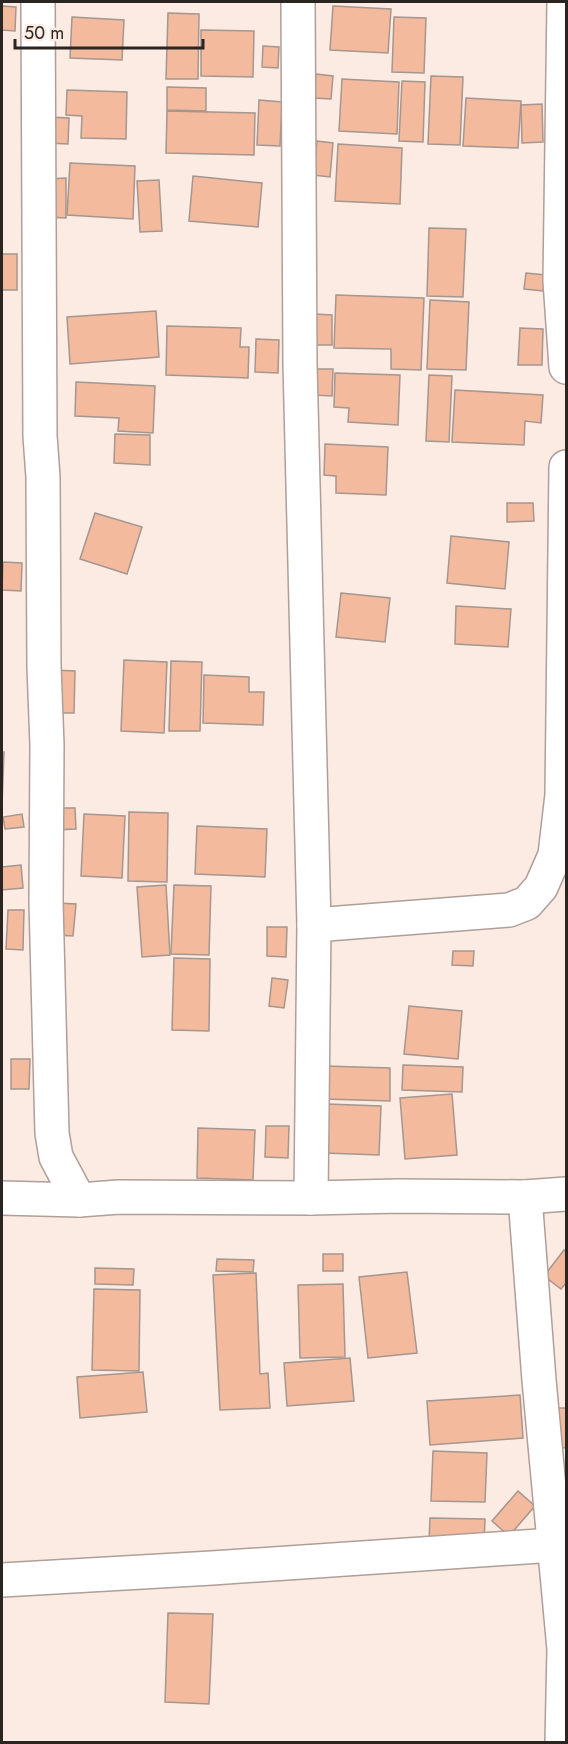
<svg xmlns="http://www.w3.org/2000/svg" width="568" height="1744" font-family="Jost,sans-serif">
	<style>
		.building { fill: #f4ba9e; stroke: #a5968f; stroke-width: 1.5 }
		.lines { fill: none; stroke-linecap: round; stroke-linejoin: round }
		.minor-casing { stroke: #ae9f98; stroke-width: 36 }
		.minor { stroke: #fff; stroke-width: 33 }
	</style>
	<rect width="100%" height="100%" fill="#fbebe3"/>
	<g class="building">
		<path d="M2 6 16 7 15 31 2 30Z"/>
		<path d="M333 6 391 9 388 53 330 50Z"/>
		<path d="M168 13 199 14 198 79H166Z"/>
		<path d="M72 17 124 20 122 60 70 58Z"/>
		<path d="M394 17 426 18 424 73 392 72Z"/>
		<path d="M201 30 254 31 253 77 201 76Z"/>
		<path d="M263 46 279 47 278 68 262 67Z"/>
		<path d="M316 74 333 76 331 99 314 98Z"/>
		<path d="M431 76 463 77 460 145 428 144Z"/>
		<path d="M342 79 399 82 397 134 339 131Z"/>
		<path d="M402 81 425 82 423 142 399 141Z"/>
		<path d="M167 87 206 88V111L167 110Z"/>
		<path d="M67 90 127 92 126 139 81 138 82 116 66 115Z"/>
		<path d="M466 98 521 101 518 148 463 146Z"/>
		<path d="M259 100 282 102 280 146 257 145Z"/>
		<path d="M542 104 543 142 522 143 521 105Z"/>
		<path d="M167 111 255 113 254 155 166 153Z"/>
		<path d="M48 117 69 118 68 144 47 143Z"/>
		<path d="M317 141 333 143 330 177 313 175Z"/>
		<path d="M338 144 402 148 400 204 335 201Z"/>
		<path d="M70 163 135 166 133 219 67 215Z"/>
		<path d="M193 176 262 183 258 227 189 221Z"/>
		<path d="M66 178V218L47 217V179Z"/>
		<path d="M159 180 162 231 140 232 137 181Z"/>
		<path d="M429 228 466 229 463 297 427 296Z"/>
		<rect x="2" y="254" width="15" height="36"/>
		<path d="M526 273 545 275 543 291 524 289Z"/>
		<path d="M336 295 424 298 421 370 391 369V349L334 348Z"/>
		<path d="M430 300 469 302 466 370 427 369Z"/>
		<path d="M156 311 159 357 70 364 67 317Z"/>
		<path d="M314 314 332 315V345H313Z"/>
		<path d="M167 326 241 328 240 347H249L248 378 166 375Z"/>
		<path d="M520 328 543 329 542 365H518Z"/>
		<path d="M256 339 279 340 278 373 255 372Z"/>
		<path d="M314 369H333L332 396 313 395Z"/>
		<path d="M335 373 400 375 398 425 348 422 349 408 334 407Z"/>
		<path d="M429 375 452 376 449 442 426 441Z"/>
		<path d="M76 382 155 386 153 433 118 431 119 418 75 416Z"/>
		<path d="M455 390 543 395 541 423 525 421 524 445 452 442Z"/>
		<path d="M115 434 150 435V465L114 463Z"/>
		<path d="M325 444 388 447 386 495 336 493V476L324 475Z"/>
		<path d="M507 503H533L534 521 507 522Z"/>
		<path d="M95 513 142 527 127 574 80 559Z"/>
		<path d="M451 536 509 542 505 589 447 583Z"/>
		<path d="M3 562 22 563 21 591 2 590Z"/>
		<path d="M341 593 390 598 385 642 336 637Z"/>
		<path d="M456 606 511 609 508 647 455 644Z"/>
		<path d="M124 660 167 662 164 733 121 731Z"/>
		<path d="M171 661 202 662 200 731H169Z"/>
		<path d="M53 670 75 671 74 713H52Z"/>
		<path d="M204 675 249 677V692H264L263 725 203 723Z"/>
		<path d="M2 752H4L2 805Z"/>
		<path d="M54 808H75L76 829 55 830Z"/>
		<path d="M129 812 168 813 167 882 128 881Z"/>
		<path d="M22 814 24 827 5 829 3 817Z"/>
		<path d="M84 814 125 816 122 878 81 876Z"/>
		<path d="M197 826 267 829 265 877 195 874Z"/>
		<path d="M21 865 23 888 2 890V867Z"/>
		<path d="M166 885 170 955 142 957 137 887Z"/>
		<path d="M174 885 211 886 209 955 171 954Z"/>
		<path d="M57 903 76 904 73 936 54 935Z"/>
		<path d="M8 910H24L23 950 6 949Z"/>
		<path d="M267 927H287L286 957 267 956Z"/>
		<path d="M453 951H474L473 966 452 965Z"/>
		<path d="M174 958 210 959 209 1031 172 1030Z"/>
		<path d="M272 978 288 980 284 1008 269 1006Z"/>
		<path d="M409 1006 462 1011 458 1059 404 1054Z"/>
		<path d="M11 1059H30L29 1089H11Z"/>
		<path d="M403 1065 463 1067 462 1092 402 1090Z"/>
		<path d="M325 1066 390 1068V1101L325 1099Z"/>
		<path d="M452 1094 457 1155 405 1159 400 1098Z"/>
		<path d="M327 1104 381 1106 379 1155 325 1153Z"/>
		<path d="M266 1126H289L288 1158 265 1157Z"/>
		<path d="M198 1128 255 1130 253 1180 197 1178Z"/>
		<path d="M564 1250 566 1252V1283L561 1289 544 1276Z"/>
		<rect x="323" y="1254" width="20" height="17"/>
		<path d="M217 1259 254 1260 253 1272 216 1271Z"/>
		<path d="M95 1268 134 1269 133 1285 95 1284Z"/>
		<path d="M407 1272 417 1353 368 1358 359 1277Z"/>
		<path d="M256 1273 260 1374 268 1373 270 1408 220 1410 213 1275Z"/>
		<path d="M343 1284 345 1357 300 1358 298 1285Z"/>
		<path d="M94 1289 140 1290 139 1371 92 1370Z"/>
		<path d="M350 1358 354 1401 287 1406 284 1363Z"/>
		<path d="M143 1372 147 1412 80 1418 77 1377Z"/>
		<path d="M520 1395 523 1438 430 1445 427 1401Z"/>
		<path d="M556 1408H566V1448L554 1447Z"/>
		<path d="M433 1451 487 1453 485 1502 431 1501Z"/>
		<path d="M518 1491 535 1506 509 1536 492 1521Z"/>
		<path d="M430 1518 485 1519 484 1543 429 1542Z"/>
		<path d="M168 1613 213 1614 209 1704 165 1702Z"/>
	</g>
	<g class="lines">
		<g class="minor-casing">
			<g id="minor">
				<path d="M38 2 40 436 43 477 44 667 47 745 46 902 52 1133 56 1157 79 1200 119 1197 311 1198 399 1196 525 1197 566 1194"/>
				<path d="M298 2 300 364 314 925 311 1198"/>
				<path d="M564 2 560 281 566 367"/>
				<path d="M314 925 509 910 527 903 541 887 555 855 562 795 566 467"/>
				<path d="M525 1197 539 1380 564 1649 562 1742"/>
				<path d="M2 1198 79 1200"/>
				<path d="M2 1580 212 1568 554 1545"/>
			</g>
		</g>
		<use href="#minor" class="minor"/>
	</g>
	<rect width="568" height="1744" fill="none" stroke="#2b2522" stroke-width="6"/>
	<path d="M15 39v9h188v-9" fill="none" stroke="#2b2522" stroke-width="3"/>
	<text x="24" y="39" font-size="18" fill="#2b2522" stroke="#fbebe3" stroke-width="4.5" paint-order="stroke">50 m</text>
</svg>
